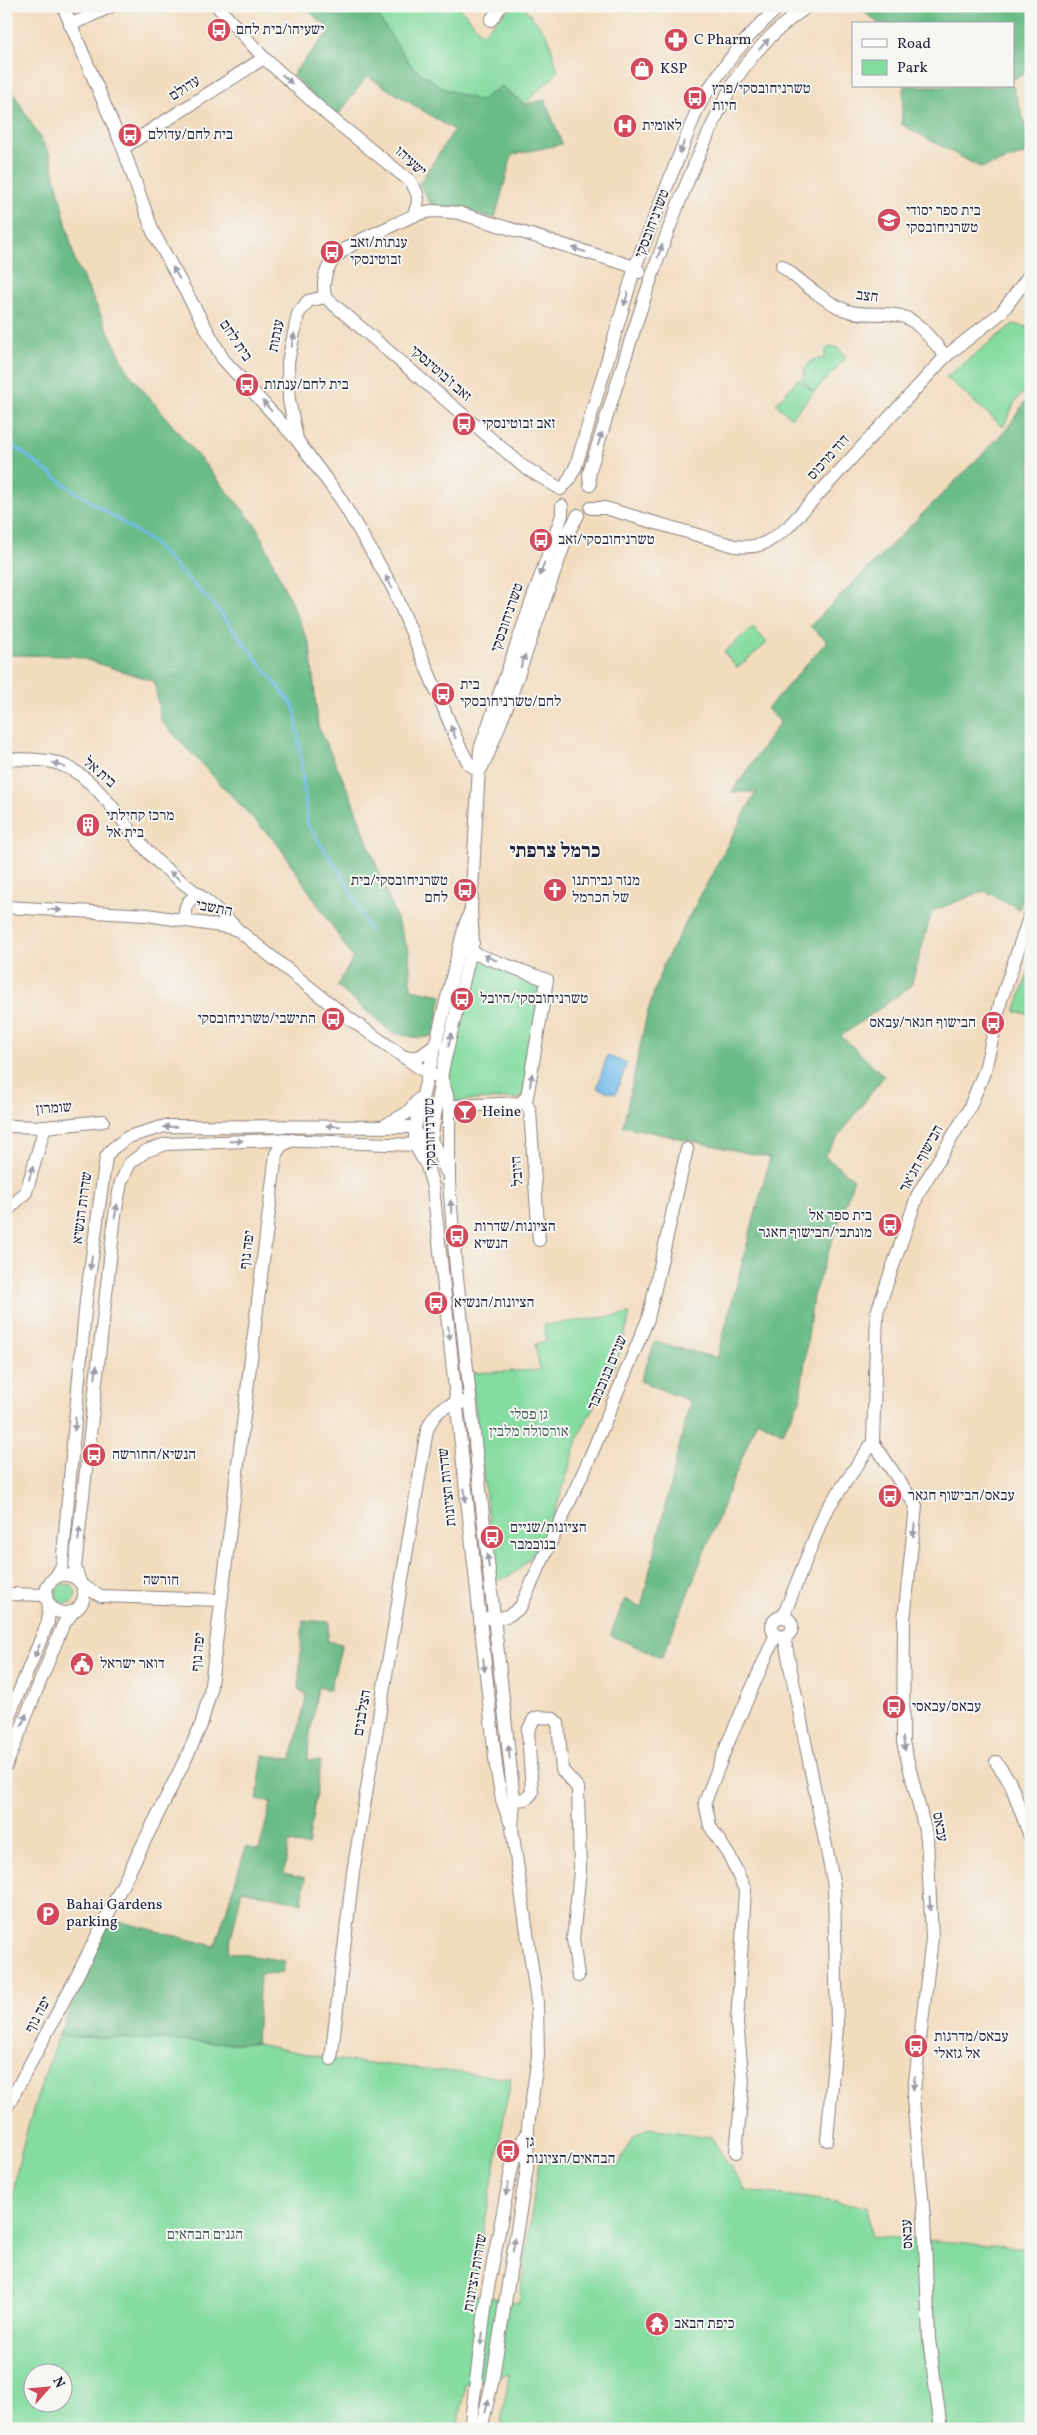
<svg xmlns="http://www.w3.org/2000/svg" width="1037" height="2435" font-family="Vollkorn,'Frank Ruhl Libre',serif">
	<style>
		.green { fill: #84dca0; stroke: #537f6e; fill-rule: evenodd }
		.forest { fill: #6bbc86; stroke: #466f60 }
		.water { fill: #70bbe9; stroke: #496e92 }
		.lines { fill: none; stroke-linecap: round; stroke-linejoin: round }
		.stream { stroke: #70bbe9; stroke-width: 3 }
		.minor-casing { stroke: #8a7f7c; stroke-width: 14 }
		.minor { stroke: #fff; stroke-width: 12 }
		.oneway { fill: #9c9ca7 }
		.labels { text-anchor: middle; dominant-baseline: central; stroke-width: 4; stroke-linejoin: round; paint-order: stroke }
		.poi-label { font-size: 15px; fill: #22223b; stroke: #f6f6f2; text-anchor: start }
		.street-label { font-size: 15px; fill: #22223b; stroke: #f6f6f2 }
		.park-label { font-size: 15px; fill: #3f5a59; stroke: #f6f6f2 }
		.district-label { font-size: 20px; font-weight: bold; fill: #22223b; stroke: #f6f6f2 }
	</style>
	<rect width="100%" height="100%" fill="#f6f6f2"/>
	<filter id="ink" filterUnits="userSpaceOnUse"><feTurbulence type="fractalNoise" baseFrequency=".02" numOctaves="2"/><feDisplacementMap in="SourceGraphic" scale="10" xChannelSelector="R" yChannelSelector="G"/><feConvolveMatrix kernelMatrix="1 2 1 2 8 2 1 2 1" color-interpolation-filters="sRGB"/></filter>
	<filter id="wash" filterUnits="userSpaceOnUse"><feTurbulence type="fractalNoise" baseFrequency=".0096" numOctaves="4" result="noise"/><feDisplacementMap in="SourceGraphic" scale="20" xChannelSelector="R" yChannelSelector="G"/><feGaussianBlur stdDeviation="1.12" result="paint"/><feColorMatrix in="noise" values="0 0 0 0 0 0 0 0 0 0 0 0 0 0 0 0 0 1.4 0 .05"/><feComposite in="paint" operator="in"/></filter>
	<g filter="url(#wash)">
		<rect width="100%" height="100%" fill="#f2dcbe"/>
		<g class="green">
			<path d="M371 6H459L482 34 512 6H523L548 36 558 72 524 104 501 86 480 101C456 96 432 84 413 68 401 57 381 21 371 6Z"/>
			<path d="M1013 324 1031 328V383L1015 402 1003 427 946 377Z"/>
			<path d="M830 346 839 348 846 358 814 392 801 379 804 376V370L812 360 824 358 826 350Z"/>
			<path d="M798 379 814 392 791 418 776 404Z"/>
			<path d="M753 627 767 643 737 668 724 652Z"/>
			<path d="M476 957 541 983 522 1098 452 1101 447 1072Z"/>
			<path d="M1031 965V1014L1015 1012Z"/>
			<path d="M630 1314C625 1335 619 1357 610 1376 602 1393 591 1410 583 1427 564 1472 551 1567 496 1581L471 1373 540 1370 535 1344 546 1342 544 1325Z"/>
			<circle cx="66" cy="1594" r="10"/>
			<path d="M58 2036 256 2044 331 2059 511 2078 472 2294 519 2302 539 2160 617 2167 633 2137 650 2128 711 2137 745 2190 867 2206 871 2236 1031 2248V2429H500L509 2374 465 2385 458 2429H6C6 2343 2 2256 17 2171 26 2125 43 2081 58 2036ZM32 2372H62V2402H32Z"/>
		</g>
		<g class="forest">
			<path d="M303 6H371L412 67 445 89 480 101 501 86 524 104 545 100 562 144 512 155 495 218 432 206 419 184 454 130 367 76 336 118 292 75 330 30Z"/>
			<path d="M858 6H1031V71L1013 79V24H879Z"/>
			<path d="M6 80 50 155 75 261 128 372 257 527 310 645 318 726 349 792 409 952 411 989 442 995 434 1036 419 1038 392 1033 337 986 353 958 279 846 161 721 154 681 74 656 6 655Z"/>
			<path d="M904 86H1013L1031 144V152L981 168 901 124Z"/>
			<path d="M1031 393V880L1019 909 985 891 932 911 911 986 841 1036 884 1076 824 1156 854 1179 813 1296 800 1400 782 1433 757 1420 662 1658 610 1635 625 1599 641 1608 690 1401 640 1381 655 1342 717 1358 770 1158 623 1126 647 1014 663 965 756 792H732L780 722 767 709 827 641 810 626 1006 430Z"/>
			<path d="M303 1620 330 1622 327 1641 342 1644 330 1690 318 1687 309 1740 308 1760 321 1761 308 1846 289 1843 284 1873 305 1878 302 1903 242 1890 228 1952 285 1961 282 1973 260 1974 256 2044 58 2036 110 1919 215 1946 246 1847 259 1850 271 1803 257 1800 263 1755 291 1759 307 1694 298 1690Z"/>
		</g>
		<path class="water" d="M607 1056 627 1063 616 1094 597 1088Z"/>
		<g class="lines">
			<path class="stream" d="M6 432 11 444 64 484 152 542 214 605 295 708 308 825 346 882 370 932"/>
		</g>
	</g>
	<g filter="url(#ink)">
		<g class="lines">
			<g class="minor-casing">
				<g id="minor">
					<path d="M63 6 123 148 153 232 223 359 297 440 340 498 393 588 459 745 469 764 479 771"/>
					<path d="M217 6 264 58 330 117 410 181C420 195 420 201 413 216"/>
					<path d="M491 20 501 6"/>
					<path d="M70 25 112 6"/>
					<path d="M123 148 264 58"/>
					<path d="M782 266C801 281 822 300 845 310 863 317 882 311 901 316 919 320 934 344 946 356"/>
					<path d="M325 297C317 256 354 243 385 229 400 222 415 213 432 211 441 211 450 212 459 213L635 267 640 272"/>
					<path d="M325 297 524 467 561 489"/>
					<path d="M297 439 289 400 288 362 298 314 308 301 325 297"/>
					<path d="M567 483 576 466 635 267 697 110C718 70 745 37 780 6"/>
					<path d="M590 485 589 473C623 367 653 259 698 157 710 131 721 103 736 79 754 51 780 25 808 6"/>
					<path d="M591 508H605L735 546C761 549 769 542 788 527L946 356 1001 313 1031 273"/>
					<path d="M6 759C20 759 34 759 48 761 97 768 124 831 158 862 183 885 214 903 236 928"/>
					<path d="M481 769 489 752 509 701 569 531 578 515"/>
					<path d="M6 907 147 915 227 927 238 930 343 1014 421 1069 434 1075"/>
					<path d="M471 909 465 925 415 1127V1145L427 1166 433 1187 496 1766 502 1800 510 1822"/>
					<path d="M187 920C182 909 187 898 200 896"/>
					<path d="M403 1057H419L437 1044"/>
					<path d="M441 1077 447 1095 449 1112V1182L456 1268 514 1800 512 1828 537 2002 538 2056 528 2126 527 2168 492 2383 481 2429"/>
					<path d="M525 1100 530 1111 539 1240"/>
					<path d="M449 1112 456 1106 520 1103 527 1097 547 980 465 950"/>
					<path d="M6 1126 45 1127 103 1121"/>
					<path d="M384 1126 407 1113 419 1099"/>
					<path d="M425 1135 436 1147 446 1171"/>
					<path d="M431 1140 443 1067 473 942 471 909 480 749 562 515V506"/>
					<path d="M6 1212 26 1192 45 1127"/>
					<path d="M873 1442 916 1506 904 1620 903 1742 927 1838 932 1938 913 2099 924 2217 929 2339 941 2429"/>
					<path d="M873 1442 877 1312 918 1194 969 1109 985 1070 1001 1000 1031 912"/>
					<circle cx="65" cy="1594" r="19"/>
					<path d="M55 1578 62 1566 86 1300 106 1157 112 1149 128 1137 165 1126 415 1127"/>
					<path d="M80 1582 75 1567 115 1215 121 1182 130 1163 146 1151 166 1144 278 1140 415 1145 431 1140"/>
					<path d="M83 1586 101 1596 220 1600"/>
					<path d="M6 1594 46 1595"/>
					<path d="M783 1617 825 1512 873 1442"/>
					<circle cx="782" cy="1627" r="10"/>
					<path d="M488 1618C501 1620 513 1615 521 1606L588 1462 648 1319 687 1149"/>
					<path d="M784 1636 834 1886 837 2027 827 2140"/>
					<path d="M6 1723 48 1622 49 1604"/>
					<path d="M996 1762 1010 1782 1031 1839"/>
					<path d="M6 1766 63 1625 73 1612"/>
					<path d="M514 1800 526 1799 532 1793 528 1731 534 1719 540 1717 552 1718 558 1723 562 1770 578 1788 580 1870 573 1939 578 1976"/>
					<path d="M331 2059 353 1872 427 1430C435 1410 444 1405 464 1402"/>
					<path d="M6 2109 78 1974 187 1756 201 1725 210 1693 276 1154 281 1146 292 1140"/>
					<path d="M736 2152 743 2082 737 2023 745 1890 731 1859 710 1826 705 1802 727 1745 776 1634"/>
					<path d="M470 2429 487 2293 512 2166 525 2135"/>
				</g>
			</g>
			<use href="#minor" class="minor"/>
		</g>
		<defs><path id="oneway-solid" d="M-6-.8H1V-3.2L6.5 0L1 3.2V.8H-6Z" transform="scale(1.25)"/></defs>
		<g class="oneway">
			<use href="#oneway-solid" transform="translate(764 44) rotate(-47)"/>
			<use href="#oneway-solid" transform="translate(287 79) rotate(42)"/>
			<use href="#oneway-solid" transform="translate(682 147) rotate(111)"/>
			<use href="#oneway-solid" transform="translate(579 250) rotate(-163)"/>
			<use href="#oneway-solid" transform="translate(660 251) rotate(-70)"/>
			<use href="#oneway-solid" transform="translate(176 273) rotate(-119)"/>
			<use href="#oneway-solid" transform="translate(626 299) rotate(107)"/>
			<use href="#oneway-solid" transform="translate(293 340) rotate(-78)"/>
			<use href="#oneway-solid" transform="translate(267 406) rotate(-132)"/>
			<use href="#oneway-solid" transform="translate(600 439) rotate(-72)"/>
			<use href="#oneway-solid" transform="translate(542 569) rotate(109)"/>
			<use href="#oneway-solid" transform="translate(389 582) rotate(-120)"/>
			<use href="#oneway-solid" transform="translate(523 661) rotate(-70)"/>
			<use href="#oneway-solid" transform="translate(453 732) rotate(-112)"/>
			<use href="#oneway-solid" transform="translate(59 765) rotate(-160)"/>
			<use href="#oneway-solid" transform="translate(175 876) rotate(-141)"/>
			<use href="#oneway-solid" transform="translate(55 910) rotate(3)"/>
			<use href="#oneway-solid" transform="translate(490 958) rotate(-159)"/>
			<use href="#oneway-solid" transform="translate(450 1040) rotate(-77)"/>
			<use href="#oneway-solid" transform="translate(531 1080) rotate(-81)"/>
			<use href="#oneway-solid" transform="translate(333 1126) rotate(-179)"/>
			<use href="#oneway-solid" transform="translate(170 1127) rotate(178)"/>
			<use href="#oneway-solid" transform="translate(236 1141) rotate(-3)"/>
			<use href="#oneway-solid" transform="translate(31 1173) rotate(-74)"/>
			<use href="#oneway-solid" transform="translate(451 1207) rotate(-94)"/>
			<use href="#oneway-solid" transform="translate(116 1211) rotate(-80)"/>
			<use href="#oneway-solid" transform="translate(91 1263) rotate(98)"/>
			<use href="#oneway-solid" transform="translate(449 1333) rotate(84)"/>
			<use href="#oneway-solid" transform="translate(96 1372) rotate(-84)"/>
			<use href="#oneway-solid" transform="translate(75 1424) rotate(95)"/>
			<use href="#oneway-solid" transform="translate(465 1495) rotate(84)"/>
			<use href="#oneway-solid" transform="translate(914 1530) rotate(96)"/>
			<use href="#oneway-solid" transform="translate(79 1534) rotate(-84)"/>
			<use href="#oneway-solid" transform="translate(488 1561) rotate(-97)"/>
			<use href="#oneway-solid" transform="translate(37 1651) rotate(112)"/>
			<use href="#oneway-solid" transform="translate(484 1665) rotate(83)"/>
			<use href="#oneway-solid" transform="translate(24 1720) rotate(-68)"/>
			<use href="#oneway-solid" transform="translate(904 1744) rotate(81)"/>
			<use href="#oneway-solid" transform="translate(509 1752) rotate(-96)"/>
			<use href="#oneway-solid" transform="translate(930 1904) rotate(87)"/>
			<use href="#oneway-solid" transform="translate(914 2083) rotate(97)"/>
			<use href="#oneway-solid" transform="translate(507 2189) rotate(101)"/>
			<use href="#oneway-solid" transform="translate(514 2245) rotate(-80)"/>
			<use href="#oneway-solid" transform="translate(482 2339) rotate(97)"/>
			<use href="#oneway-solid" transform="translate(487 2406) rotate(-76)"/>
		</g>
	</g>
	<defs>
		<g id="bus-disc" transform="scale(1.25)"><circle r="9.5" fill="#d1495b" stroke="#f6f6f2"/><path d="M-5-6H5V4H4V6H2V4H-2V6H-4V4H-5ZM-3.5-4V0h7V-4ZM-3.5 1.2v1.5H-2V1.2ZM2 1.2v1.5H3.5V1.2Z" fill="#fff"/></g>
		<g id="pharmacy-disc" transform="scale(1.25)"><circle r="9.5" fill="#d1495b" stroke="#f6f6f2"/><path d="M-2-6h4v4h4v4h-4v4h-4v-4h-4v-4h4Z" fill="#fff"/></g>
		<g id="shop-disc" transform="scale(1.25)"><circle r="9.5" fill="#d1495b" stroke="#f6f6f2"/><path d="M-5-2.5h2.3a2.7 3.5 0 0 1 5.4 0H5L5.5 6h-11ZM-1.5-2.5h3a1.5 2.3 0 0 0-3 0Z" fill="#fff"/></g>
		<g id="hospital-disc" transform="scale(1.25)"><circle r="9.5" fill="#d1495b" stroke="#f6f6f2"/><path d="M-5-5h3v3.5h4V-5h3V5h-3V1.5h-4V5h-3Z" fill="#fff"/></g>
		<g id="school-disc" transform="scale(1.25)"><circle r="9.5" fill="#d1495b" stroke="#f6f6f2"/><path d="M0-5L7-2L0 1L-7-2ZM-4 1L0 2.5L4 1V4Q0 6-4 4Z" fill="#fff"/></g>
		<g id="building-disc" transform="scale(1.25)"><circle r="9.5" fill="#d1495b" stroke="#f6f6f2"/><path d="M-4-6H4V6H1V3H-1V6H-4ZM-2.5-4.3h1.7v1.8h-1.7ZM.8-4.3h1.7v1.8H.8ZM-2.5-1h1.7V.8h-1.7ZM.8-1h1.7V.8H.8Z" fill="#fff"/></g>
		<g id="church-disc" transform="scale(1.25)"><circle r="9.5" fill="#d1495b" stroke="#f6f6f2"/><path d="M-1.2-6h2.4v3.5h3.3v2.4h-3.3V6h-2.4V-.1h-3.3v-2.4h3.3Z" fill="#fff"/></g>
		<g id="bar-disc" transform="scale(1.25)"><circle r="9.5" fill="#d1495b" stroke="#f6f6f2"/><path d="M-6-5H6L.8 .8V4.5H3.5V6h-7V4.5H-.8V.8Z" fill="#fff"/></g>
		<g id="civic-disc" transform="scale(1.25)"><circle r="9.5" fill="#d1495b" stroke="#f6f6f2"/><path d="M-.6-6.5H3V-4.5H.6V-3L4-1V1h2V6H-6V1h2V-1L-.6-3ZM-1.2 2.5V6h2.4V2.5Z" fill="#fff"/></g>
		<g id="parking-disc" transform="scale(1.25)"><circle r="9.5" fill="#d1495b" stroke="#f6f6f2"/><path d="M-3.5-5.5H1a3.5 3.5 0 0 1 0 7H-1V5.5H-3.5ZM-1-3.4V-.6H.8a1.4 1.4 0 0 0 0-2.8Z" fill="#fff"/></g>
		<g id="temple-disc" transform="scale(1.25)"><circle r="9.5" fill="#d1495b" stroke="#f6f6f2"/><path d="M0-6L5-2H3V0L6.5 2.5H4V6H1.5V3h-3V6H-4V2.5H-6.5L-3 0V-2H-5Z" fill="#fff"/></g>
	</defs>
	<g fill-rule="evenodd">
		<use href="#bus-disc" x="219" y="30"/>
		<use href="#pharmacy-disc" x="676" y="40"/>
		<use href="#shop-disc" x="642" y="69"/>
		<use href="#bus-disc" x="695" y="98"/>
		<use href="#hospital-disc" x="625" y="126"/>
		<use href="#bus-disc" x="130" y="135"/>
		<use href="#school-disc" x="889" y="220"/>
		<use href="#bus-disc" x="332" y="252"/>
		<use href="#bus-disc" x="247" y="385"/>
		<use href="#bus-disc" x="464" y="424"/>
		<use href="#bus-disc" x="541" y="540"/>
		<use href="#bus-disc" x="443" y="694"/>
		<use href="#building-disc" x="88" y="825"/>
		<use href="#bus-disc" x="465" y="890"/>
		<use href="#church-disc" x="555" y="890"/>
		<use href="#bus-disc" x="462" y="999"/>
		<use href="#bus-disc" x="333" y="1019"/>
		<use href="#bus-disc" x="993" y="1023"/>
		<use href="#bar-disc" x="465" y="1112"/>
		<use href="#bus-disc" x="890" y="1225"/>
		<use href="#bus-disc" x="457" y="1236"/>
		<use href="#bus-disc" x="436" y="1303"/>
		<use href="#bus-disc" x="94" y="1455"/>
		<use href="#bus-disc" x="890" y="1496"/>
		<use href="#bus-disc" x="492" y="1537"/>
		<use href="#civic-disc" x="82" y="1664"/>
		<use href="#bus-disc" x="894" y="1707"/>
		<use href="#parking-disc" x="48" y="1914"/>
		<use href="#bus-disc" x="916" y="2046"/>
		<use href="#bus-disc" x="508" y="2151"/>
		<use href="#temple-disc" x="657" y="2324"/>
	</g>
	<g class="labels">
		<g class="poi-label">
			<text x="236" y="30">ישעיהו/בית לחם</text>
			<text x="694" y="40">C Pharm</text>
			<text x="660" y="69">KSP</text>
			<text x="712" y="89">טשרניחובסקי/פרץ<tspan x="712" dy="17">חיות</tspan></text>
			<text x="642" y="126">לאומית</text>
			<text x="148" y="135">בית לחם/עדולם</text>
			<text x="906" y="211">בית ספר יסודי<tspan x="906" dy="17">טשרניחובסקי</tspan></text>
			<text x="350" y="243">ענתות/זאב<tspan x="350" dy="17">זבוטינסקי</tspan></text>
			<text x="264" y="385">בית לחם/ענתות</text>
			<text x="482" y="424">זאב זבוטינסקי</text>
			<text x="558" y="540">טשרניחובסקי/זאב</text>
			<text x="460" y="685">בית<tspan x="460" dy="17">לחם/טשרניחובסקי</tspan></text>
			<text x="106" y="816">מרכז קהילתי<tspan x="106" dy="17">בית אל</tspan></text>
			<text x="448" y="881" text-anchor="end">טשרניחובסקי/בית<tspan x="448" dy="17">לחם</tspan></text>
			<text x="572" y="881">מנזר גבירתנו<tspan x="572" dy="17">של הכרמל</tspan></text>
			<text x="480" y="999">טשרניחובסקי/היובל</text>
			<text x="316" y="1019" text-anchor="end">התישבי/טשרניחובסקי</text>
			<text x="976" y="1023" text-anchor="end">הבישוף חגאר/עבאס</text>
			<text x="482" y="1112">Heine</text>
			<text x="872" y="1216" text-anchor="end">בית ספר אל<tspan x="872" dy="17">מונתבי/הבישוף חאגר</tspan></text>
			<text x="474" y="1227">הציונות/שדרות<tspan x="474" dy="17">הנשיא</tspan></text>
			<text x="454" y="1303">הציונות/הנשיא</text>
			<text x="112" y="1455">הנשיא/החורשה</text>
			<text x="908" y="1496">עבאס/הבישוף חגאר</text>
			<text x="510" y="1528">הציונות/שניים<tspan x="510" dy="17">בנובמבר</tspan></text>
			<text x="100" y="1664">דואר ישראל</text>
			<text x="912" y="1707">עבאס/עבאסי</text>
			<text x="66" y="1905">Bahai Gardens<tspan x="66" dy="17">parking</tspan></text>
			<text x="934" y="2037">עבאס/מדרגות<tspan x="934" dy="17">אל גזאלי</tspan></text>
			<text x="526" y="2142">גן<tspan x="526" dy="17">הבהאים/הציונות</tspan></text>
			<text x="674" y="2324">כיפת הבאב</text>
		</g>
		<g class="street-label">
			<text transform="translate(185 89) rotate(-33)">עדולם</text>
			<text transform="translate(410 162) rotate(42)">ישעיהו</text>
			<text transform="translate(653 224) rotate(-69)">טשרניחובסקי</text>
			<text transform="translate(867 297) rotate(7)">חצב</text>
			<text transform="translate(277 336) rotate(-79)">ענתות</text>
			<text transform="translate(235 341) rotate(56)">בית לחם</text>
			<text transform="translate(440 374) rotate(41)">זאב ז'בוטינסקי</text>
			<text transform="translate(829 458) rotate(-48)">דוד מרכוס</text>
			<text transform="translate(508 618) rotate(-71)">טשרניחובסקי</text>
			<text transform="translate(99 773) rotate(41)">בית אל</text>
			<text transform="translate(214 909) rotate(11)">התשבי</text>
			<text transform="translate(54 1109) rotate(-4)">שומרון</text>
			<text transform="translate(431 1134) rotate(-92)">טשרניחובסקי</text>
			<text transform="translate(922 1159) rotate(-61)">הבישוף חג'אר</text>
			<text transform="translate(518 1171) rotate(-94)">היובל</text>
			<text transform="translate(83 1208) rotate(-82)">שדרות הנשיא</text>
			<text transform="translate(248 1250) rotate(-83)">יפה נוף</text>
			<text transform="translate(608 1373) rotate(-67)">שניים בנובמבר</text>
			<text transform="translate(448 1487) rotate(-96)">שדרות הציונות</text>
			<text transform="translate(161 1581) rotate(1)">חורשה</text>
			<text transform="translate(199 1652) rotate(-85)">יפה נוף</text>
			<text transform="translate(363 1713) rotate(-80)">הצלבנים</text>
			<text transform="translate(939 1827) rotate(80)">עבאס</text>
			<text transform="translate(39 2015) rotate(-62)">יפה נוף</text>
			<text transform="translate(908 2234) rotate(-93)">עבאס</text>
			<text transform="translate(476 2273) rotate(-80)">שדרות הציונות</text>
		</g>
		<g class="park-label">
			<text x="529" y="1415">גן פסלי<tspan x="529" dy="17">אורסולה מלבין</tspan></text>
			<text x="205" y="2235">הגנים הבהאים</text>
		</g>
		<g class="district-label">
			<text x="555" y="852">כרמל צרפתי</text>
		</g>
	</g>
	<rect width="1037" height="2435" fill="none" stroke="#f6f6f2" stroke-width="25"/>
	<rect x="852" y="22" width="162" height="65" fill="#f6f6f2" stroke="#a1a1a9"/>
	<rect x="862" y="39" width="25" height="8" fill="#ffffff" stroke="#a1a1a9"/>
	<text x="897" y="48" font-size="15" fill="#22223b">Road</text>
	<rect x="862" y="60" width="25" height="15" fill="#84dca0" stroke="#a1a1a9"/>
	<text x="897" y="72" font-size="15" fill="#22223b">Park</text>
	<g transform="translate(48 2388) rotate(63)"><circle r="24" fill="#f6f6f2" stroke="#a1a1a9"/>
	<path d="M0-4L9 19L0 12L-9 19Z" fill="#d1495b"/>
	<text y="-8" font-size="14" font-weight="bold" text-anchor="middle" fill="#22223b">N</text>
	</g>
</svg>
